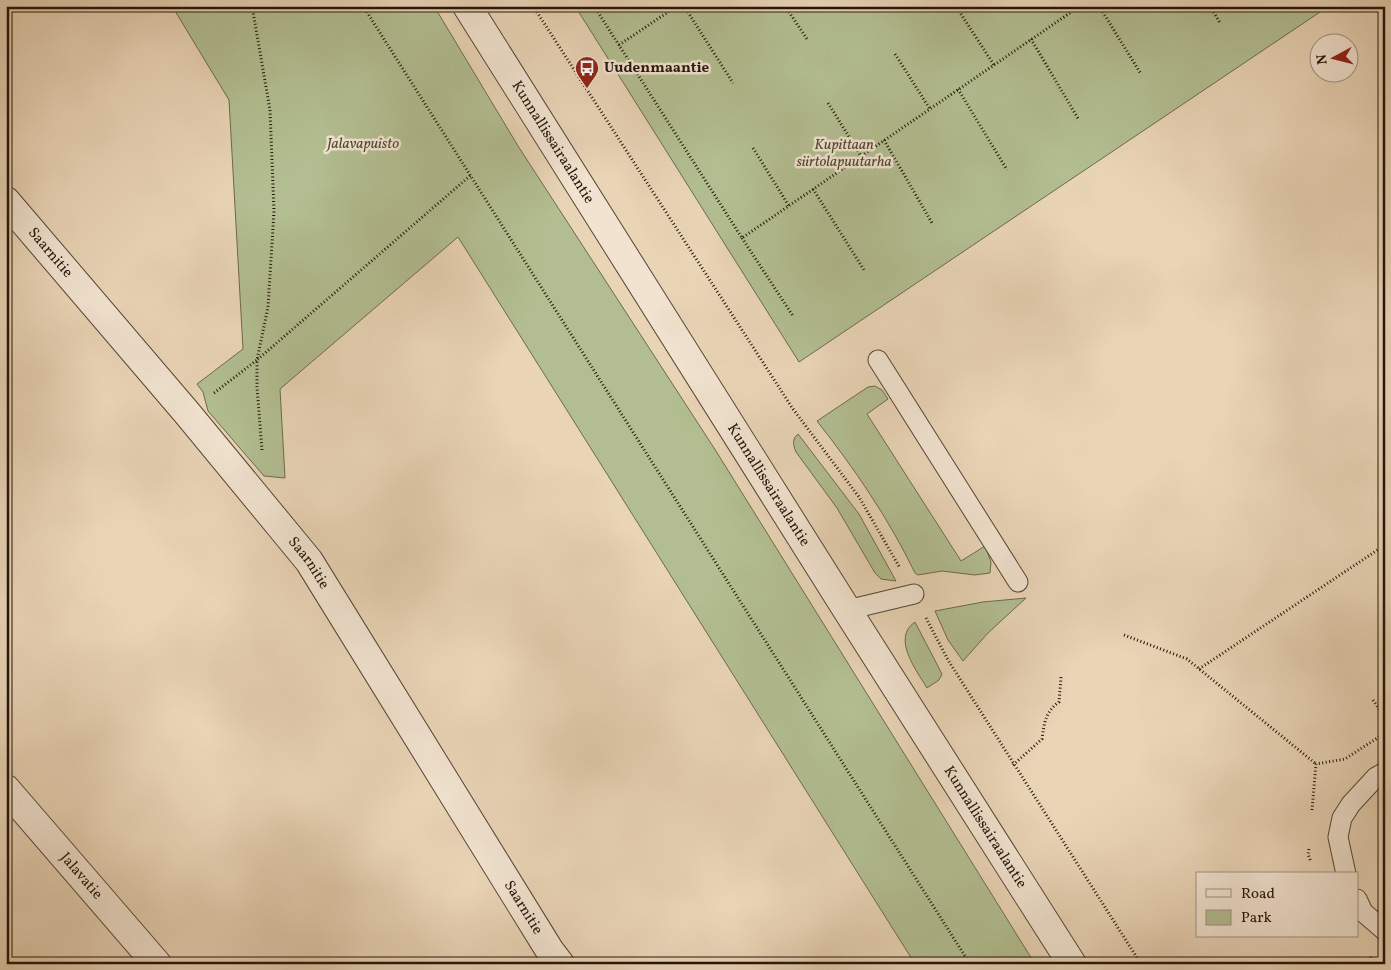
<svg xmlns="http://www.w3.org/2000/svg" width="1391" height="970" font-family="Vollkorn,serif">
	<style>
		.green { fill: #b2be91; stroke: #6b6a4e }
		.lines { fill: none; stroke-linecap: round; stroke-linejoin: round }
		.service-casing { stroke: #554535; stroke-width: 21 }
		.minor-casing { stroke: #554535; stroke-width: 30 }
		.tertiary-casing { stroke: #554535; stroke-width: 30 }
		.path { stroke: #24150a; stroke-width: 3; stroke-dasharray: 1 2.5; stroke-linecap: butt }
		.service { stroke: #f1e3d0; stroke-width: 19 }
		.minor { stroke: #f1e3d0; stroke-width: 28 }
		.tertiary { stroke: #f1e3d0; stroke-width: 28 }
		.labels { text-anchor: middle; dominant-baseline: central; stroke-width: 5; stroke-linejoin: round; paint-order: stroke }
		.poi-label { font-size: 15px; font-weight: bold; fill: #24150a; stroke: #f1e3d0; text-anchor: start }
		.street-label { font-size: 15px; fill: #24150a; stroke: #f1e3d0 }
		.park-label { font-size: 15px; font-style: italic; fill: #4f4832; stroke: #f1e3d0 }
	</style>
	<rect width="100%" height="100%" fill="#e9d4b6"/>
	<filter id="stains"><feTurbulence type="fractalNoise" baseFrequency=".004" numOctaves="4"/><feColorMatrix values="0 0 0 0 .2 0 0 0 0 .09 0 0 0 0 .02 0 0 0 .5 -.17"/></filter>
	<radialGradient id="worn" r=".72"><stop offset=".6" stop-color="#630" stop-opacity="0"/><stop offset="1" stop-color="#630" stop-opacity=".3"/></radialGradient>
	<g class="green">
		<path d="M172 6H434L518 146 716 451 1035 964H915L458 237 280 389 285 478 264 476 208 411 203 392 197 384 243 349 229 100Z"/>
		<path d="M575 6H1329L799 362Z"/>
		<path d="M875 386 882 390 888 399 867 414 961 561 985 546 991 562 990 573 975 575 942 571 918 575 915 573C889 519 854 468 817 421L868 387Z"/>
		<path d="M798 434 859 514 896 581 881 579 875 573 837 508 796 452C793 445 792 439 798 434Z"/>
		<path d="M1026 598 988 633 963 661 948 640 935 611 983 602Z"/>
		<path d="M915 622 942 674 939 680 927 688C917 671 891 638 915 622Z"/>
	</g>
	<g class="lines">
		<g class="service-casing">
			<g id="service">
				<path d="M878 360 1018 582"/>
				<path d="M847 610 914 594"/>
				<path d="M1346 874 1338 837 1342 818 1351 804 1376 777 1385 772"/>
				<path d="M1357 899 1363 912 1385 931"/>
			</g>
		</g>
		<g class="minor-casing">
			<g id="minor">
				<path id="s1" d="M6 201 187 413 309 561 550 951 560 964"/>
				<path id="s2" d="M6 789 157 964"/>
			</g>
		</g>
		<g class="tertiary-casing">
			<g id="tertiary">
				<path id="s3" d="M467 6 847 610 1072 964"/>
			</g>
		</g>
		<g class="path">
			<path d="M363 6 970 964"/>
			<path d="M533 6 793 409 859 497 900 568"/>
			<path d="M594 6 742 238 1080 6"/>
			<path d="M684 6 733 83"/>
			<path d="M785 6 807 39"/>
			<path d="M1099 6 1141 74"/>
			<path d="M1210 6 1220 23"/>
			<path d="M957 8 994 65"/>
			<path d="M1031 39 1079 120"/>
			<path d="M619 45 677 6"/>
			<path d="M895 54 930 109"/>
			<path d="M958 89 1007 170"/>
			<path d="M828 103 861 156"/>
			<path d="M884 140 932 223"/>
			<path d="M753 148 789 206"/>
			<path d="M813 189 864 270"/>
			<path d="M742 238 793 316"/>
			<path d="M214 393 257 360 268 307 274 211 270 110 252 6"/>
			<path d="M262 450 257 387V360L471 175"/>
			<path d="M926 618 948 660 1141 964"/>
			<path d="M1124 635 1187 659 1316 764"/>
			<path d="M1199 669 1385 545"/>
			<path d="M1373 700 1385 718"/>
			<path d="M1013 765 1042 739C1044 723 1046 711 1059 702L1061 677"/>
			<path d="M1312 810 1316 764 1345 759 1385 733"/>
			<path d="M1309 849 1308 854 1311 862"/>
			<path d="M1370 957 1377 964"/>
		</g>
		<use href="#service" class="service"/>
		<use href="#minor" class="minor"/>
		<use href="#tertiary" class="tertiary"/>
	</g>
	<defs>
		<g id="bus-pin" transform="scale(1.25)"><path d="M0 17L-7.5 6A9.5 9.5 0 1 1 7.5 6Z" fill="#8f2418" stroke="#f1e3d0"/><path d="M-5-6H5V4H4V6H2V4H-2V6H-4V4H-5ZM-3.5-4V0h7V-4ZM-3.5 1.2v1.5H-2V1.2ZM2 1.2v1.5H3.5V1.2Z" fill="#fff"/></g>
	</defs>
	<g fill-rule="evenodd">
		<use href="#bus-pin" x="587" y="68"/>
	</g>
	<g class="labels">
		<g class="poi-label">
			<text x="604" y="68">Uudenmaantie</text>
		</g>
		<g class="street-label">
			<text stroke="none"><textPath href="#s3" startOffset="161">Kunnallissairaalantie</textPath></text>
			<text stroke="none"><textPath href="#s1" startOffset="68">Saarnitie</textPath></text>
			<text stroke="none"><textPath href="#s3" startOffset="566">Kunnallissairaalantie</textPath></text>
			<text stroke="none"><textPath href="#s1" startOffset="472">Saarnitie</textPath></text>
			<text stroke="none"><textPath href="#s3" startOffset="971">Kunnallissairaalantie</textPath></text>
			<text stroke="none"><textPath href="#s2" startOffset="115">Jalavatie</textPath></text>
			<text stroke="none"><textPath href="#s1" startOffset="878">Saarnitie</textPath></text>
		</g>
		<g class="park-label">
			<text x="363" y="144">Jalavapuisto</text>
			<text x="844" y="145">Kupittaan<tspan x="844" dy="17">siirtolapuutarha</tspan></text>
		</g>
	</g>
	<rect width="1391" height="970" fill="none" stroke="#e9d4b6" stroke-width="25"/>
	<rect x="8" y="8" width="1376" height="955" fill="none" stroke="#24150a" stroke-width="2.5"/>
	<rect x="12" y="12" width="1366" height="945" fill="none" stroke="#24150a"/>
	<rect x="1196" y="872" width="162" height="65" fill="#f1e3d0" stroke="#9f9181"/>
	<rect x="1206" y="889" width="25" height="8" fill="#f1e3d0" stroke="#9f9181"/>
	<text x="1241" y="898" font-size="15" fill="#24150a">Road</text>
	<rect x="1206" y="910" width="25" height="15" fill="#b2be91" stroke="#9f9181"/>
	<text x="1241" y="922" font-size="15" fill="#24150a">Park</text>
	<g transform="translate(1334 58) rotate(263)"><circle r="24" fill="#f1e3d0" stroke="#9f9181"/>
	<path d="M0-4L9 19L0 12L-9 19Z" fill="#8f2418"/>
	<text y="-8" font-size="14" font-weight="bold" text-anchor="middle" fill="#24150a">N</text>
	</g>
	<rect width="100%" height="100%" filter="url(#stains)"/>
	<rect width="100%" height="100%" fill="url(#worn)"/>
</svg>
